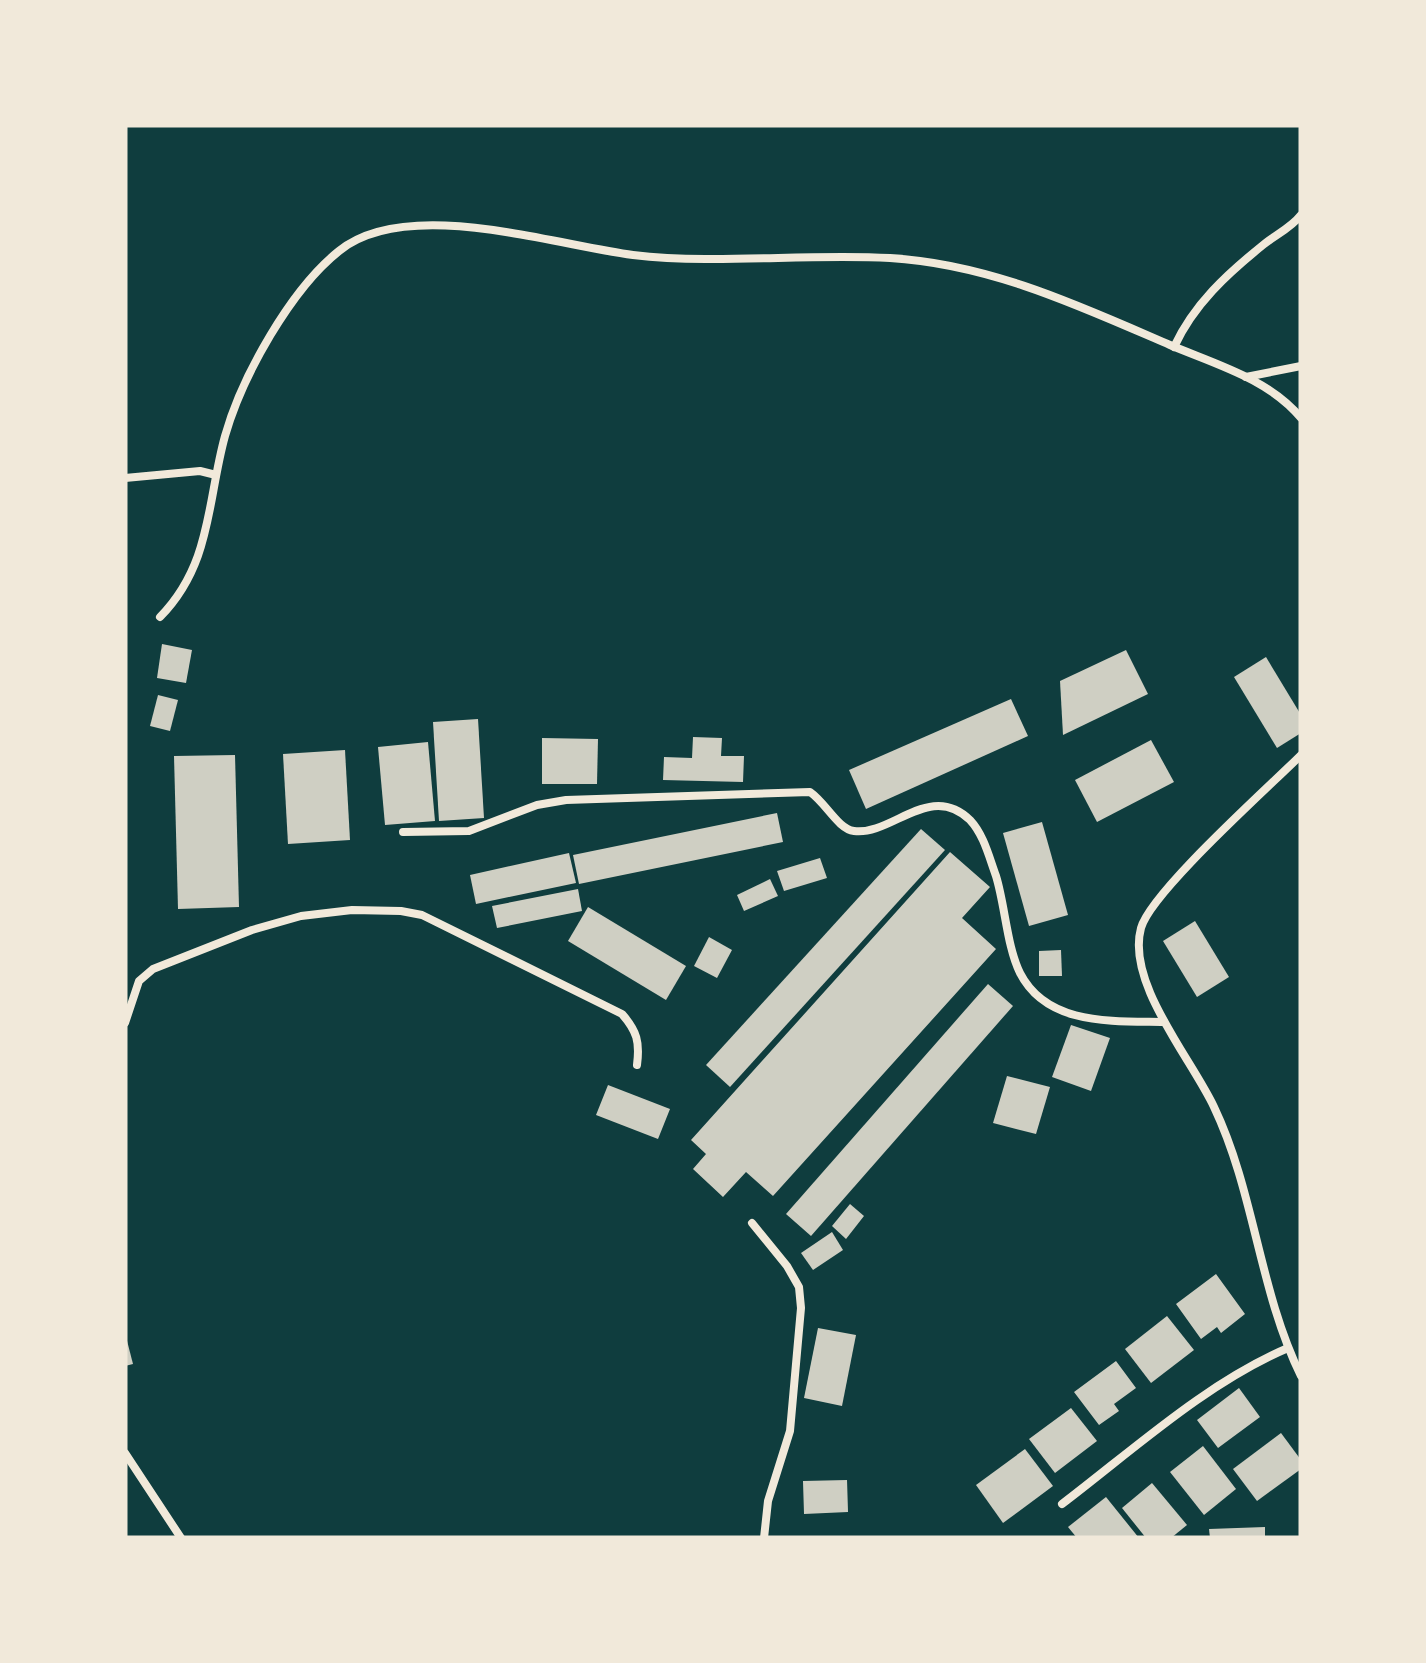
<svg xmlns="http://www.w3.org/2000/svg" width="1426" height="1663" font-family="Cabin,sans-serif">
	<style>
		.building { fill: #cfcfc3 }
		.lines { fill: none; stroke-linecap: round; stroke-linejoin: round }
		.service { stroke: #f1e9da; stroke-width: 8 }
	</style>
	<rect width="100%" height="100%" fill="#0f3d3e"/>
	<g class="building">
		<path d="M162 644 192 650 186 683 157 678Z"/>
		<path d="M1126 650 1148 694 1063 735 1060 681Z"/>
		<path d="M1266 657 1301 715V733L1277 748 1234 677Z"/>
		<path d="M158 695 178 700 170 731 150 726Z"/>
		<path d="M1011 699 1028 736 866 809 849 770Z"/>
		<path d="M478 719 484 818 439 821 433 722Z"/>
		<path d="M693 737 722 738 721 756H744L743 782 663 780 664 757 692 758Z"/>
		<path d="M542 738 598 739 597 784H542Z"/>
		<path d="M1151 740 1174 782 1097 822 1075 780Z"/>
		<path d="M428 742 435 821 385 825 378 747Z"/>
		<path d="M345 750 350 840 288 844 283 754Z"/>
		<path d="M235 755 239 907 178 909 174 756Z"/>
		<path d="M777 813 783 842 579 884 573 855Z"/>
		<path d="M1042 822 1068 915 1029 926 1003 833Z"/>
		<path d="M921 829 945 850 730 1087 706 1065Z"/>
		<path d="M950 852 990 887 962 918 996 949 773 1196 746 1172 723 1197 693 1169 706 1154 691 1140Z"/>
		<path d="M569 853 576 883 476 904 470 875Z"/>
		<path d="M820 858 827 878 784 891 777 871Z"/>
		<path d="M770 879 778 896 744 911 737 895Z"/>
		<path d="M578 889 582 911 497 928 492 906Z"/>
		<path d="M588 907 686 966 666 1000 568 941Z"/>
		<path d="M1195 921 1229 977 1197 997 1163 941Z"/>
		<path d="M709 937 732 950 717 978 694 966Z"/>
		<path d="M1061 950 1062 976H1039V951Z"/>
		<path d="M988 984 1013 1006 811 1236 786 1214Z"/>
		<path d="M1071 1025 1110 1038 1091 1091 1052 1077Z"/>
		<path d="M1007 1076 1050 1087 1036 1134 993 1123Z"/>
		<path d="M608 1085 670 1109 658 1139 596 1115Z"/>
		<path d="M850 1204 864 1216 846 1239 832 1226Z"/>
		<path d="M832 1232 843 1250 813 1270 801 1253Z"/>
		<path d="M1216 1274 1245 1314 1221 1333 1217 1327 1201 1339 1176 1304Z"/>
		<path d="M1167 1316 1194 1350 1151 1383 1125 1349Z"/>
		<path d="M818 1328 856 1335 842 1406 804 1398Z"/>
		<path d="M125 1333 133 1364 125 1366Z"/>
		<path d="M1116 1361 1136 1388 1114 1404 1119 1411 1099 1425 1074 1392Z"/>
		<path d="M1239 1388 1260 1417 1218 1448 1197 1420Z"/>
		<path d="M1071 1408 1097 1441 1055 1473 1029 1439Z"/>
		<path d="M1281 1433 1301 1460V1469L1257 1501 1233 1469Z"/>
		<path d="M1203 1446 1236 1489 1204 1515 1170 1472Z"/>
		<path d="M1025 1449 1053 1486 1003 1523 976 1485Z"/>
		<path d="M847 1480 848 1512 804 1514 803 1481Z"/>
		<path d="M1152 1483 1187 1525 1171 1538H1146L1122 1508Z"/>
		<path d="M1106 1497 1139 1538H1077L1068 1527Z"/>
		<path d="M1265 1527V1538H1210L1209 1529Z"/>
	</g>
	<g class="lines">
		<g class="service">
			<path d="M1174 347C1194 304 1227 274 1263 245 1275 235 1291 228 1301 215"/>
			<path d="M1246 377 1301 366"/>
			<path d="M125 478 200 471 216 475"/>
			<path d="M160 617C212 564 207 501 225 436 242 376 291 289 339 251 407 196 554 245 633 255 718 265 805 253 890 258 990 264 1080 306 1170 345 1215 364 1269 379 1301 418"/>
			<path d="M1301 755C1269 787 1151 892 1141 928 1126 983 1191 1058 1214 1107 1255 1193 1259 1291 1301 1376"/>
			<path d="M403 832 469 831 537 805 566 800 810 792C826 803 838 829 854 831 892 836 930 781 970 820 984 835 989 857 996 876 1005 905 1007 947 1020 973 1047 1026 1113 1021 1164 1022"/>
			<path d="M125 1023 139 981 153 969 252 930 301 916 352 910 401 911 422 915 622 1014C637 1031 640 1042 637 1065"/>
			<path d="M752 1223 787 1266 799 1287 801 1308 790 1431 768 1501 764 1538"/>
			<path d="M125 1453 181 1538"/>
			<path d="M1062 1504C1133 1450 1206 1383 1288 1348"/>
		</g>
	</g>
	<rect width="1426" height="1663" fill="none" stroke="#f1e9da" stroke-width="255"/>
</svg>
